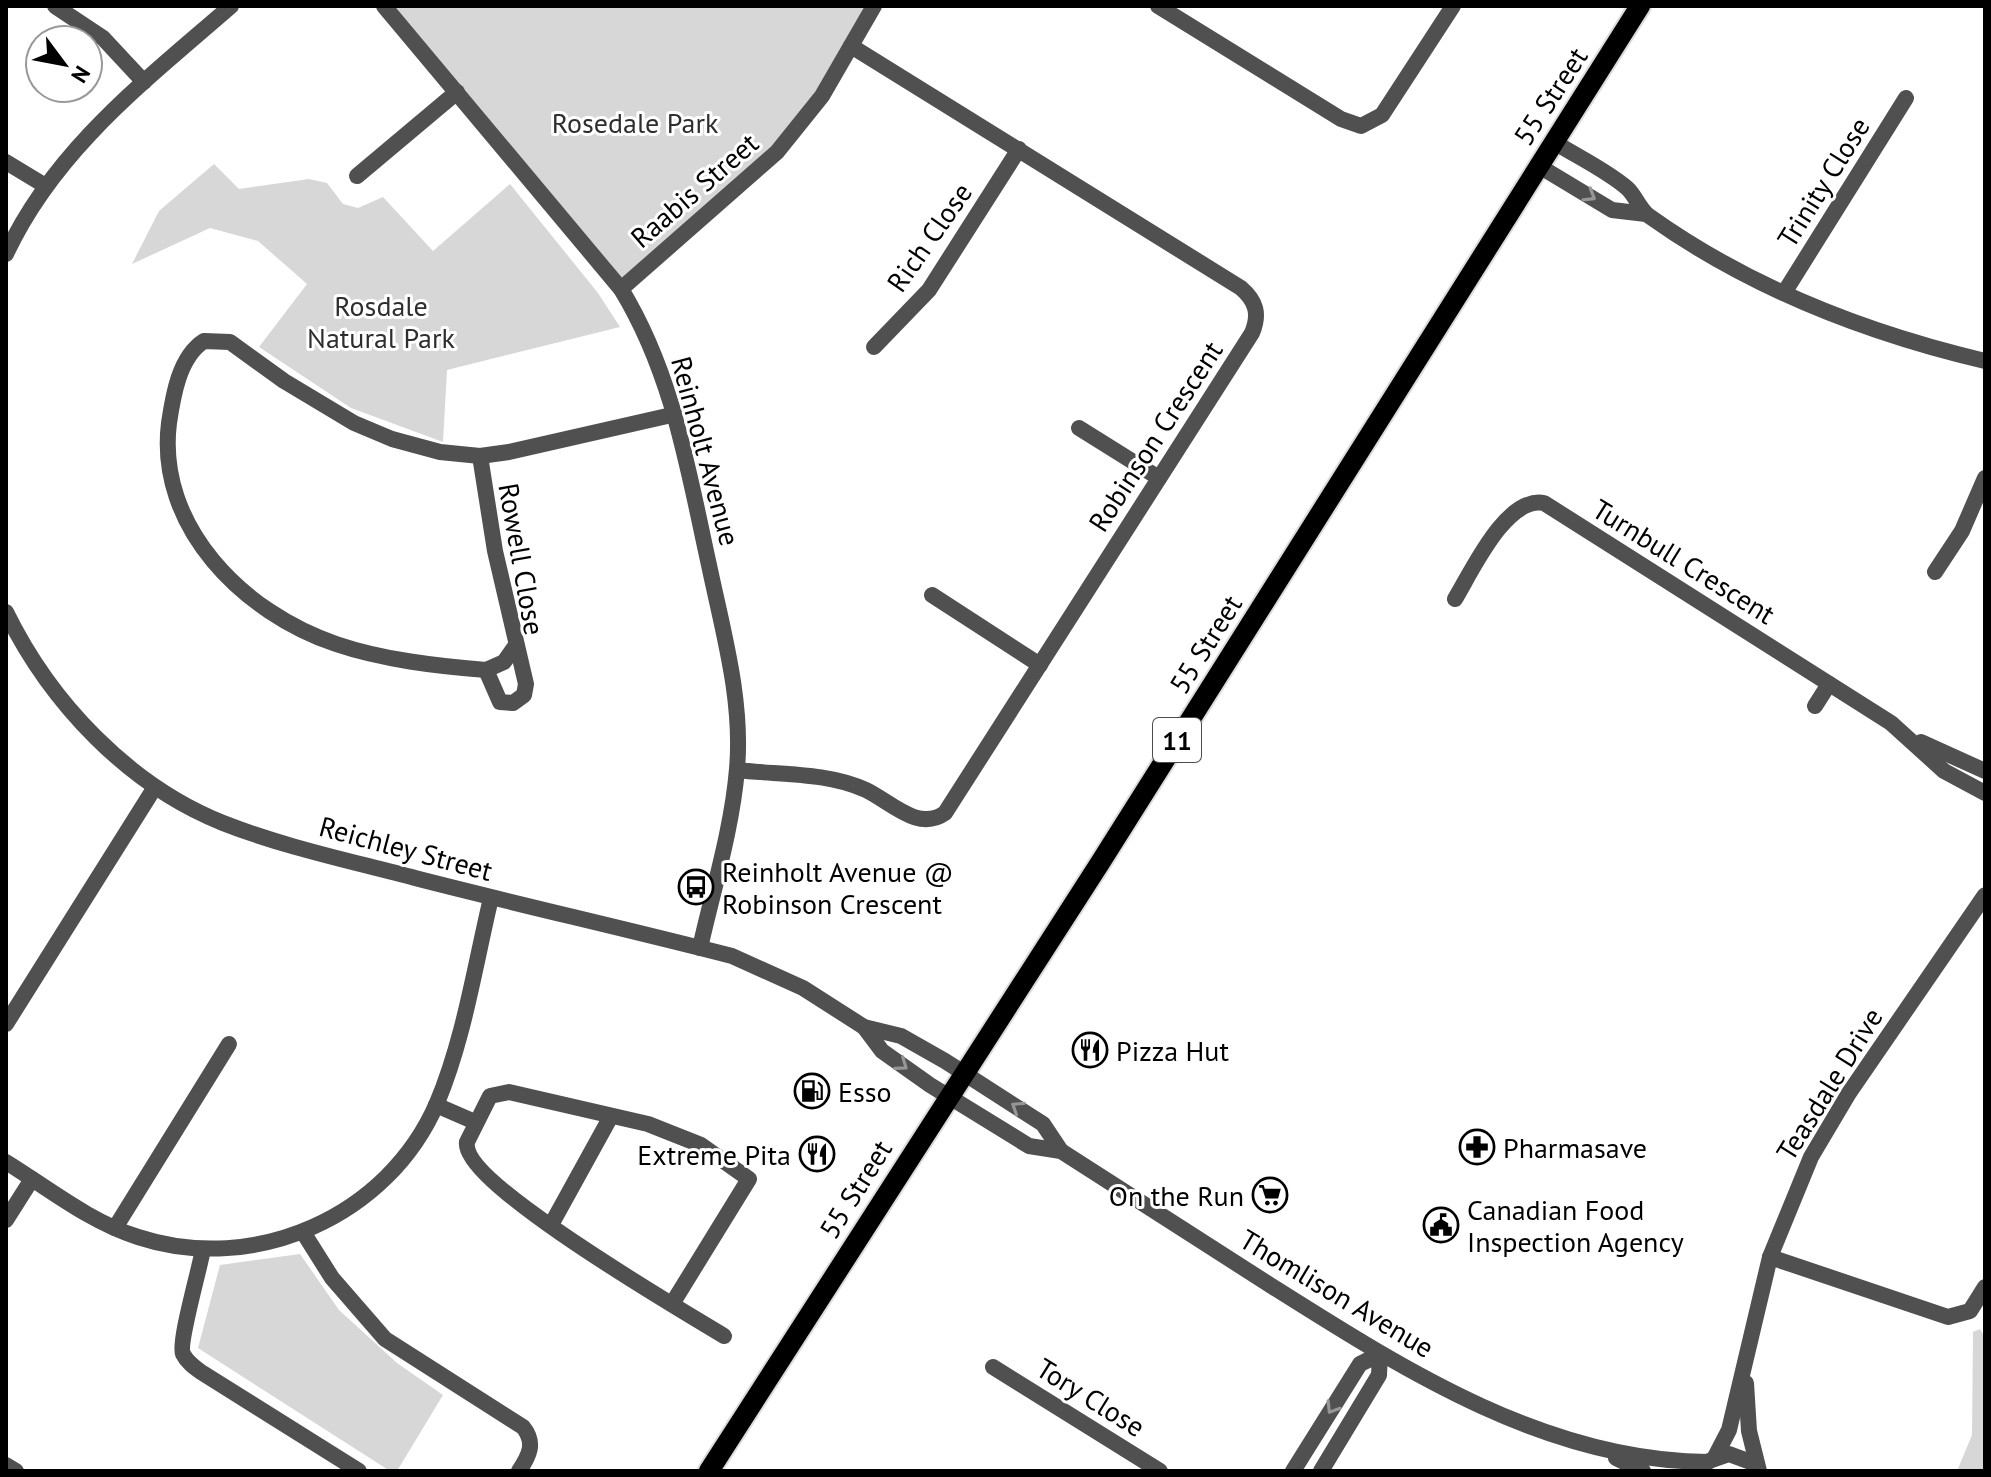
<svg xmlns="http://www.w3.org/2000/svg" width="1991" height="1477" font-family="'PT Sans',sans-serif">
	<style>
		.green { fill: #d7d7d7 }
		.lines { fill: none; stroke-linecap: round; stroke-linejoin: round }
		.primary-casing { stroke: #dbdbdb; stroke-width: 24 }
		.minor { stroke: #505050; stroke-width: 16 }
		.tertiary { stroke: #505050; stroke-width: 16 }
		.primary { stroke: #000; stroke-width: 20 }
		.oneway { stroke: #969696 }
		.labels { text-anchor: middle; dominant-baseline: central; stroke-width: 6; stroke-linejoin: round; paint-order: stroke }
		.shield { fill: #fff; stroke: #4c4c4c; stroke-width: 2 }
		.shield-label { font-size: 26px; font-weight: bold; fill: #000 }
		.street-label { font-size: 28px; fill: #000; stroke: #fff }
		.park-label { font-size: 28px; fill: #2e2e2e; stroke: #fff }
		.poi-label { font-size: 28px; fill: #000; stroke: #fff; text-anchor: start }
	</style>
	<rect width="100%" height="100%" fill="#fff"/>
	<g class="green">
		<path d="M384 6H874L812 110 621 289Z"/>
		<path d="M214 164 239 189 309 179 327 183 343 204 358 208 383 197 433 251 510 184 598 293 620 327 447 370 443 442 351 408 259 347 307 284 258 241 210 228 132 264 159 211Z"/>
		<path d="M300 1254 339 1310 397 1363 443 1395 397 1471H390L198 1348 220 1265Z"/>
		<path d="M1980 1329 1985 1337V1471H1957L1972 1435 1973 1332Z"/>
	</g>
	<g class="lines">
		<g class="primary-casing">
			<path id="primary" d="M709 1471 1100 863 1640 6"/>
		</g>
		<g class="minor">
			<path d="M55 6 103 38 144 82"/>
			<path d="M384 6 621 289C673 374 688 470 709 565 723 632 743 700 737 769 732 829 713 890 700 948"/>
			<path d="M1158 6 1341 119 1361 126 1382 115 1453 6"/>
			<path d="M357 176 457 92"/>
			<path d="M621 289 777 152 822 96 874 6"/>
			<path d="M1784 293 1906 98"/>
			<path d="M874 347 929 290 1019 149"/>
			<path d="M1079 428 1159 478"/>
			<path d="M480 456 495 551 526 684 524 695 513 703 500 702 486 670"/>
			<path d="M1935 572 1962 531 1985 478"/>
			<path d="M932 595 1040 665"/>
			<path d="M1455 599C1472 571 1506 496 1544 503L1891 723 1944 771 1985 793"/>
			<path d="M516 645 504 662 486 670C437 666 383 660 336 644 244 613 156 527 169 423 173 396 179 357 204 341L230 342 284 381 354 423 392 439 440 452 480 456 509 452 676 414"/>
			<path d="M1815 706 1829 684"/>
			<path d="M1921 742 1985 771"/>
			<path d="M737 770C780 775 827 772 866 790 891 802 918 832 945 813L1252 333C1260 314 1256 301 1241 288L851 46"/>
			<path d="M6 1024 155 787"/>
			<path d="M436 1105 475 1122"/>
			<path d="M6 1162C48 1188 90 1222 138 1237 254 1275 388 1217 437 1103 464 1039 475 965 491 898"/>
			<path d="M6 1220 32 1179"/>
			<path d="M551 1225 610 1118"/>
			<path d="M115 1228 229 1044"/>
			<path d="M303 1232 332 1278 385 1339 523 1427C536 1443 529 1456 519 1471"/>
			<path d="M203 1249C200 1268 178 1343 183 1354 187 1362 194 1367 201 1372L359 1471"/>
			<path d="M1770 1257 1948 1317 1970 1311 1985 1287"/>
			<path d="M672 1304 749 1179 701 1145 648 1124 509 1092 490 1096 467 1142C460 1182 685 1312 724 1336"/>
			<path d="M993 1367 1160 1471"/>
			<path d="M6 1465 16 1471"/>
			<path d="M1293 1471 1360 1364 1380 1354 1379 1375 1321 1471"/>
		</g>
		<g class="tertiary">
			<path d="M1554 142C1578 157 1606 170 1627 188 1636 196 1639 209 1649 216 1750 288 1866 333 1985 361"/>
			<path d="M6 162 44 185"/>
			<path d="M1539 166 1612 210 1646 214"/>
			<path d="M6 254C55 149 145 81 231 6"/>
			<path d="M6 612C50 702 128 785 223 823 284 847 351 861 415 878 520 905 627 929 732 956L803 988 864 1027 901 1036 945 1061 1043 1124 1061 1151"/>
			<path d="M864 1027 882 1051 930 1085 1029 1146 1061 1151C1131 1196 1201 1240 1270 1285 1403 1369 1546 1461 1708 1462"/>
			<path d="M1746 1383 1749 1431 1759 1471"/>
			<path d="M1715 1457 1729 1430 1770 1257 1811 1157 1849 1093 1985 895"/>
			<path d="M1616 1458 1643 1471"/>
			<path d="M1709 1461 1729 1454 1756 1464"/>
		</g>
		<use href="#primary" class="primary"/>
	</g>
	<defs><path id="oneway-chevron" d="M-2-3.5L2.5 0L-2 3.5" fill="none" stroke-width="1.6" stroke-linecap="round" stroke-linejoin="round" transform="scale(2)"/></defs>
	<g class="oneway">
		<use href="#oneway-chevron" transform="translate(1590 196) rotate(31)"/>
		<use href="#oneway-chevron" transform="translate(902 1065) rotate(35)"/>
		<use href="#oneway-chevron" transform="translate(1017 1107) rotate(-147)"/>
		<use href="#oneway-chevron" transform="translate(1332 1408) rotate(122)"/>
	</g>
	<defs>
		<g id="bus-ring" transform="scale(1.8)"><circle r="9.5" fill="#fff" stroke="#000" stroke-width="1.5"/><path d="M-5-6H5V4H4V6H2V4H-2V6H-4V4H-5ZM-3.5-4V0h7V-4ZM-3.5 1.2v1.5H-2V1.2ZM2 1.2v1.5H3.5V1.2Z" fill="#000"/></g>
		<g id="restaurant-ring" transform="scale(1.8)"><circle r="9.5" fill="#fff" stroke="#000" stroke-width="1.5"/><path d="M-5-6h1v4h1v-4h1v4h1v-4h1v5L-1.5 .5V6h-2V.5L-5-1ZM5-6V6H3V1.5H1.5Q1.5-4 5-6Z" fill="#000"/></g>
		<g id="fuel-ring" transform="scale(1.8)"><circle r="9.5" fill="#fff" stroke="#000" stroke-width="1.5"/><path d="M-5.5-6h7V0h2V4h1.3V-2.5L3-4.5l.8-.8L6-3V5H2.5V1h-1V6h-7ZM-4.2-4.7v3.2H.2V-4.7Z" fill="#000"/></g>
		<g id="pharmacy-ring" transform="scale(1.8)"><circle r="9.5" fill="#fff" stroke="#000" stroke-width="1.5"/><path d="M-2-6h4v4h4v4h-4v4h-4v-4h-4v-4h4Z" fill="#000"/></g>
		<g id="supermarket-ring" transform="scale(1.8)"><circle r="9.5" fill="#fff" stroke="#000" stroke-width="1.5"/><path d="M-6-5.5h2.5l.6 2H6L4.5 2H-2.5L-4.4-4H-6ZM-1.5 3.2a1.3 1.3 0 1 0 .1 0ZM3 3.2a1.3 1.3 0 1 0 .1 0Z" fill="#000"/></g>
		<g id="civic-ring" transform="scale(1.8)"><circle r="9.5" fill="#fff" stroke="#000" stroke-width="1.5"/><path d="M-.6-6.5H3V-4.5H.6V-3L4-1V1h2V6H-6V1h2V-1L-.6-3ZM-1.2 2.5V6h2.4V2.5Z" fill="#000"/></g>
	</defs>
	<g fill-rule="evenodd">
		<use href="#bus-ring" x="696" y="887"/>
		<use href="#restaurant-ring" x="1090" y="1050"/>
		<use href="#fuel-ring" x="812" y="1091"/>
		<use href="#pharmacy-ring" x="1477" y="1147"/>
		<use href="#restaurant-ring" x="817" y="1154"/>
		<use href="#supermarket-ring" x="1270" y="1195"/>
		<use href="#civic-ring" x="1441" y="1225"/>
	</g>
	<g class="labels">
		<rect class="shield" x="1153" y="718" width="48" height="44" rx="6"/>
		<g class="shield-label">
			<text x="1177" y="740">11</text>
		</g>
		<g class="street-label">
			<text transform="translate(1550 96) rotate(-57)">55 Street</text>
			<text transform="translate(1823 182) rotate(-58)">Trinity Close</text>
			<text transform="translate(694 190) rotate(-41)">Raabis Street</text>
			<text transform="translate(929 237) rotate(-55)">Rich Close</text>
			<text transform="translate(1155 436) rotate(-57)">Robinson Crescent</text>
			<text transform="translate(706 451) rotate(75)">Reinholt Avenue</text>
			<text transform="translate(522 559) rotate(80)">Rowell Close</text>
			<text transform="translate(1684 561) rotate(32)">Turnbull Crescent</text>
			<text transform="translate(1205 644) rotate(-58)">55 Street</text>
			<text transform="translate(406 848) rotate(15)">Reichley Street</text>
			<text transform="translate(1829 1084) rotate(-58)">Teasdale Drive</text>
			<text transform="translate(855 1189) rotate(-58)">55 Street</text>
			<text transform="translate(1337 1293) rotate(31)">Thomlison Avenue</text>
			<text transform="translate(1091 1397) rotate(32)">Tory Close</text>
		</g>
		<g class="park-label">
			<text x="635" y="122">Rosedale Park</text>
			<text x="381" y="305">Rosdale<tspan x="381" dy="32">Natural Park</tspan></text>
		</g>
		<g class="poi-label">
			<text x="722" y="871">Reinholt Avenue @<tspan x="722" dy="32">Robinson Crescent</tspan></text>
			<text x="1116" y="1050">Pizza Hut</text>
			<text x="838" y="1091">Esso</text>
			<text x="1503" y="1147">Pharmasave</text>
			<text x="791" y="1154" text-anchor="end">Extreme Pita</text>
			<text x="1244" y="1195" text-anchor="end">On the Run</text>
			<text x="1467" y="1209">Canadian Food<tspan x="1467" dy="32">Inspection Agency</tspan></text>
		</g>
	</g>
	<rect width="1991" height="1477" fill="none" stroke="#000000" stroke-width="16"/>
	<g transform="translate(64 64) rotate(122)"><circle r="38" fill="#ffffff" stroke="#999999" stroke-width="2"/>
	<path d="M0-6L14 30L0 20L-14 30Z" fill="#000000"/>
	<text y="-12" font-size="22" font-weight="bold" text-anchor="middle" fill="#000000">N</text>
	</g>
</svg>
